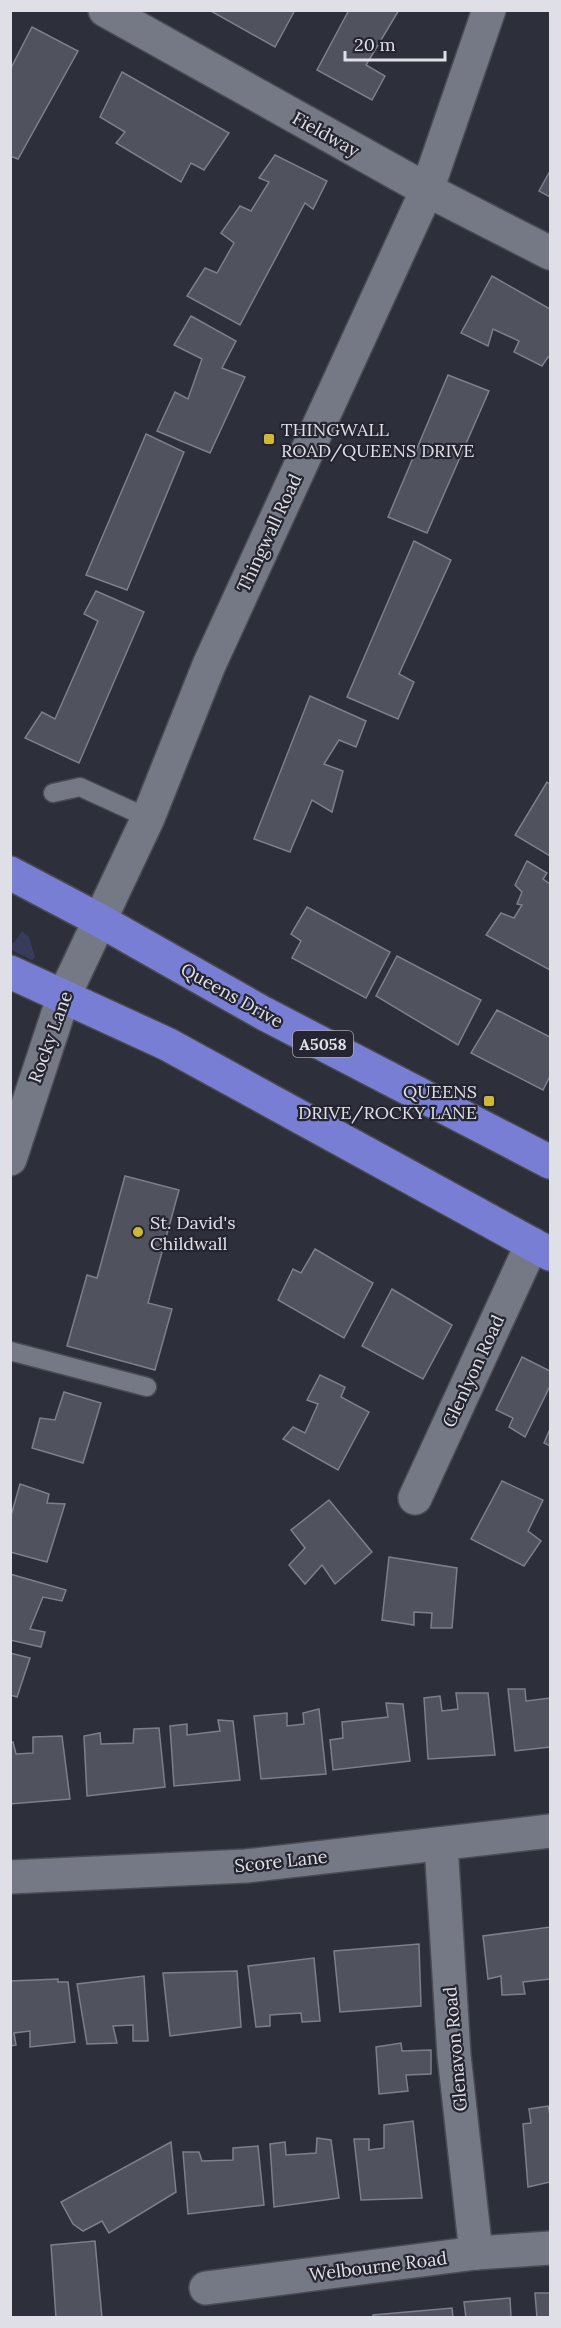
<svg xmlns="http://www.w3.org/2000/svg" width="561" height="2328" font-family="Lora,serif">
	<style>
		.green { fill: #383c5a }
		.building { fill: #50525e; stroke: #7c7f8c; stroke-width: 1.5 }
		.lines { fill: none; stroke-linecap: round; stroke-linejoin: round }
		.service-casing { stroke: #4a4b54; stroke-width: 21 }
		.minor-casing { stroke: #4a4b54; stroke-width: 36 }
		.tertiary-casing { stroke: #4a4b54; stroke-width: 36 }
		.trunk-casing { stroke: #4a4b54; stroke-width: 36 }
		.service { stroke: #757885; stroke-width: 18 }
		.minor { stroke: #757885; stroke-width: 33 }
		.tertiary { stroke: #757885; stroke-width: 33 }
		.trunk { stroke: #787ed4; stroke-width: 33 }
		.poi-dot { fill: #d0b837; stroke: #242530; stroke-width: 2 }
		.labels { text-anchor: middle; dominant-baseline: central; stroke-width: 4.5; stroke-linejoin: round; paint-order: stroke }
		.shield { fill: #242530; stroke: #a7a8b0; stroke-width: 1.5 }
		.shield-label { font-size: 16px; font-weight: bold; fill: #dfe0e7 }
		.street-label { font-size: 18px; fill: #dfe0e7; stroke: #242530 }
		.poi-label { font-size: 18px; fill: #dfe0e7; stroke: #242530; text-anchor: start }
	</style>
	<rect width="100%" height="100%" fill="#2d2f3a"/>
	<path class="green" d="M22 931 29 937 35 957 32 960 11 950V942L14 943Z"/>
	<g class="building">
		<path d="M209 10H295L275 47Z"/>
		<path d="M349 10H399L366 65 385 76 372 100 317 70Z"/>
		<path d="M32 27 78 51 18 159 10 156V70Z"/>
		<path d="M122 72 229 133 204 170 191 163 181 182 116 143 125 132 100 117Z"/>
		<path d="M275 155 327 181 313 209 305 203 240 325 187 296 205 268 217 273 234 243 221 233 240 206 251 211 269 182 259 178Z"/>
		<path d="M550 171V197L539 191Z"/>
		<path d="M492 276 550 309V358L548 357 542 366 514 352 519 341 493 329 488 346 461 333Z"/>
		<path d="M191 316 236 341 222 368 245 377 210 453 157 431 175 392 188 399 202 359 174 345Z"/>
		<path d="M448 375 489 391 427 533 388 517Z"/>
		<path d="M146 434 184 452 127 590 86 575Z"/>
		<path d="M414 541 451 560 399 674 414 682 398 719 347 697Z"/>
		<path d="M96 591 144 612 79 763 25 738 42 712 55 719 98 621 84 614Z"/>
		<path d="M310 696 366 721 356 747 339 740 324 764 343 771 332 812 312 800 290 852 254 839Z"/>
		<path d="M547 782 550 784V856L515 835Z"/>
		<path d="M527 861 547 873 543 879 550 884V970L486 935 501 913 514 918 522 905 517 904 522 892 515 885Z"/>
		<path d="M307 907 390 952 366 998 292 958 301 941 291 934Z"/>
		<path d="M397 956 481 1000 458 1045 376 996Z"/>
		<path d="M497 1010 550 1037V1076L543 1090 471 1053Z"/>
		<path d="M125 1176 179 1190 148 1303 172 1309 155 1370 67 1346 87 1275 97 1278Z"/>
		<path d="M315 1249 373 1283 344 1338 278 1300 293 1269 301 1273Z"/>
		<path d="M392 1289 452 1325 423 1379 362 1346Z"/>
		<path d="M522 1357 550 1371V1386L525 1437 509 1427 513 1418 496 1410Z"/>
		<path d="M320 1375 345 1387 341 1397 369 1412 338 1470 283 1439 293 1427 305 1433 318 1404 307 1400Z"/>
		<path d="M64 1392 101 1403 83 1463 32 1448 40 1418 55 1420Z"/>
		<path d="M550 1429V1446L544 1443Z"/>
		<path d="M502 1481 543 1500 528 1531 541 1541 524 1566 471 1539Z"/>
		<path d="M20 1484 49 1494 47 1503 65 1504 47 1562 10 1552V1519Z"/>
		<path d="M329 1500 372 1552 335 1584 322 1565 305 1584 289 1565 305 1548 291 1530Z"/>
		<path d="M389 1557 457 1568 452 1628H431L432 1613 414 1612V1625L382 1620Z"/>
		<path d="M10 1574 66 1590 62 1601 43 1597 30 1629 45 1632 41 1647 10 1640Z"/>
		<path d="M10 1653 30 1658 17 1697 10 1695Z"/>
		<path d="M508 1689H525L526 1701 550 1698V1747L515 1751Z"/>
		<path d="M456 1693H488L495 1755 428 1759 424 1698 440 1696 442 1711 458 1709Z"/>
		<path d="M386 1703 403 1704 410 1761 333 1770 330 1740 343 1738 342 1722 388 1717Z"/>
		<path d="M319 1709 326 1774 261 1779 254 1716 287 1713V1726L304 1724 303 1713Z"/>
		<path d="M218 1720 233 1721 240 1780 174 1786 170 1726 187 1724V1735L220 1731Z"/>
		<path d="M159 1728 165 1787 87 1796 84 1736 100 1733 101 1744 133 1743 134 1729Z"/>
		<path d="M62 1736 70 1799 10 1804V1743L13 1742 16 1754 33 1753V1737Z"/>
		<path d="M550 1927V1979L523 1982 525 1994 502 1995 501 1976 488 1979 483 1936Z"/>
		<path d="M419 1944 421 2006 340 2012 334 1951Z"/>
		<path d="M314 1958 320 2021 302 2022 301 2013 270 2015V2026L256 2027 248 1966Z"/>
		<path d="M237 1971 241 2027 170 2036 163 1973Z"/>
		<path d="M144 1976 148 2041H133V2025L113 2026 117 2043 87 2044 77 1984Z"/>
		<path d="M58 1979V1982H68L75 2042 30 2047V2031L14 2033 16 2045 10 2046V1981Z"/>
		<path d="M401 2043 402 2051 431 2050V2074L406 2075 408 2091 379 2094 376 2047Z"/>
		<path d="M548 2106 550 2115V2182L528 2187 523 2124 531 2123 529 2109Z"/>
		<path d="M413 2121 422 2198 361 2200 354 2139H369V2150L384 2148V2125Z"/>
		<path d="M317 2138 331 2140 339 2198 274 2207 270 2144 285 2142 286 2155 316 2153Z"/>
		<path d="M171 2142 176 2192 109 2233 102 2221 83 2231 73 2224 61 2202Z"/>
		<path d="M258 2146 264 2205 188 2214 183 2152H199L202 2161 233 2160V2148Z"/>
		<path d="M95 2241 102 2318H56L51 2245Z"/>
		<path d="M535 2293H550V2318H537Z"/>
		<path d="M510 2298 511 2318H466L464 2302Z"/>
		<path d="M452 2308 453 2318H373V2315Z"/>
	</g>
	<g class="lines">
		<g class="service-casing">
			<g id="service">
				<path d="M53 793 80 787 148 818"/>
				<path d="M10 1351 147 1387"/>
			</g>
		</g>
		<g class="minor-casing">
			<g id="minor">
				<path d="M105 10 427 190 550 253"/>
				<path d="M415 1498 532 1244"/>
				<path d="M441 1844 454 2055 476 2253"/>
				<path d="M10 1877 246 1866 550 1831"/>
				<path d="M206 2288 476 2253 550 2248"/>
			</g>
		</g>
		<g class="tertiary-casing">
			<path id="tertiary" d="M10 1159 63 998 148 818 209 665 427 190 489 10"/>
		</g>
		<g class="trunk-casing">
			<g id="trunk">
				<path d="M10 873 99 920 263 1013 550 1162"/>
				<path d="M10 972 167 1044 550 1254"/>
			</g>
		</g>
		<use href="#service" class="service"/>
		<use href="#minor" class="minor"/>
		<use href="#tertiary" class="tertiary"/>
		<use href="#trunk" class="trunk"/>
	</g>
	<g class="poi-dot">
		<rect x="263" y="433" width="12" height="12" rx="3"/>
		<rect x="483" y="1095" width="12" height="12" rx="3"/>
		<circle cx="138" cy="1232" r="6"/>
	</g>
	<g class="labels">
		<rect class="shield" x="293" y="1031" width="60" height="26" rx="4.5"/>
		<g class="shield-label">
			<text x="323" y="1044">A5058</text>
		</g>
		<g class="street-label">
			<text transform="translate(326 134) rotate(29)">Fieldway</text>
			<text transform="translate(269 533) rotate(-65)">Thingwall Road</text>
			<text transform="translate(232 995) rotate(29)">Queens Drive</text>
			<text transform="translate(50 1037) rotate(-70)">Rocky Lane</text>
			<text transform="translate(473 1371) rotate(-65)">Glenlyon Road</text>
			<text transform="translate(281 1861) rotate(-6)">Score Lane</text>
			<text transform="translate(455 2049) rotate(-95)">Glenavon Road</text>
			<text transform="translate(378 2266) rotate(-7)">Welbourne Road</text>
		</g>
		<g class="poi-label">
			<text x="281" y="429">THINGWALL<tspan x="281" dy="21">ROAD/QUEENS DRIVE</tspan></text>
			<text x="477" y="1091" text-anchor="end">QUEENS<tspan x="477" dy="21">DRIVE/ROCKY LANE</tspan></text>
			<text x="150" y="1222">St. David's<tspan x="150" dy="21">Childwall</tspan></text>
		</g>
	</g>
	<rect width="561" height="2328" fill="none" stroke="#dfe0e7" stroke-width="24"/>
	<path d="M345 51v9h100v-9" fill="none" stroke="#dfe0e7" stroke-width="3"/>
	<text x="354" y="51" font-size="18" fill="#dfe0e7" stroke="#242530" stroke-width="4.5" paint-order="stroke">20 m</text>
</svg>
